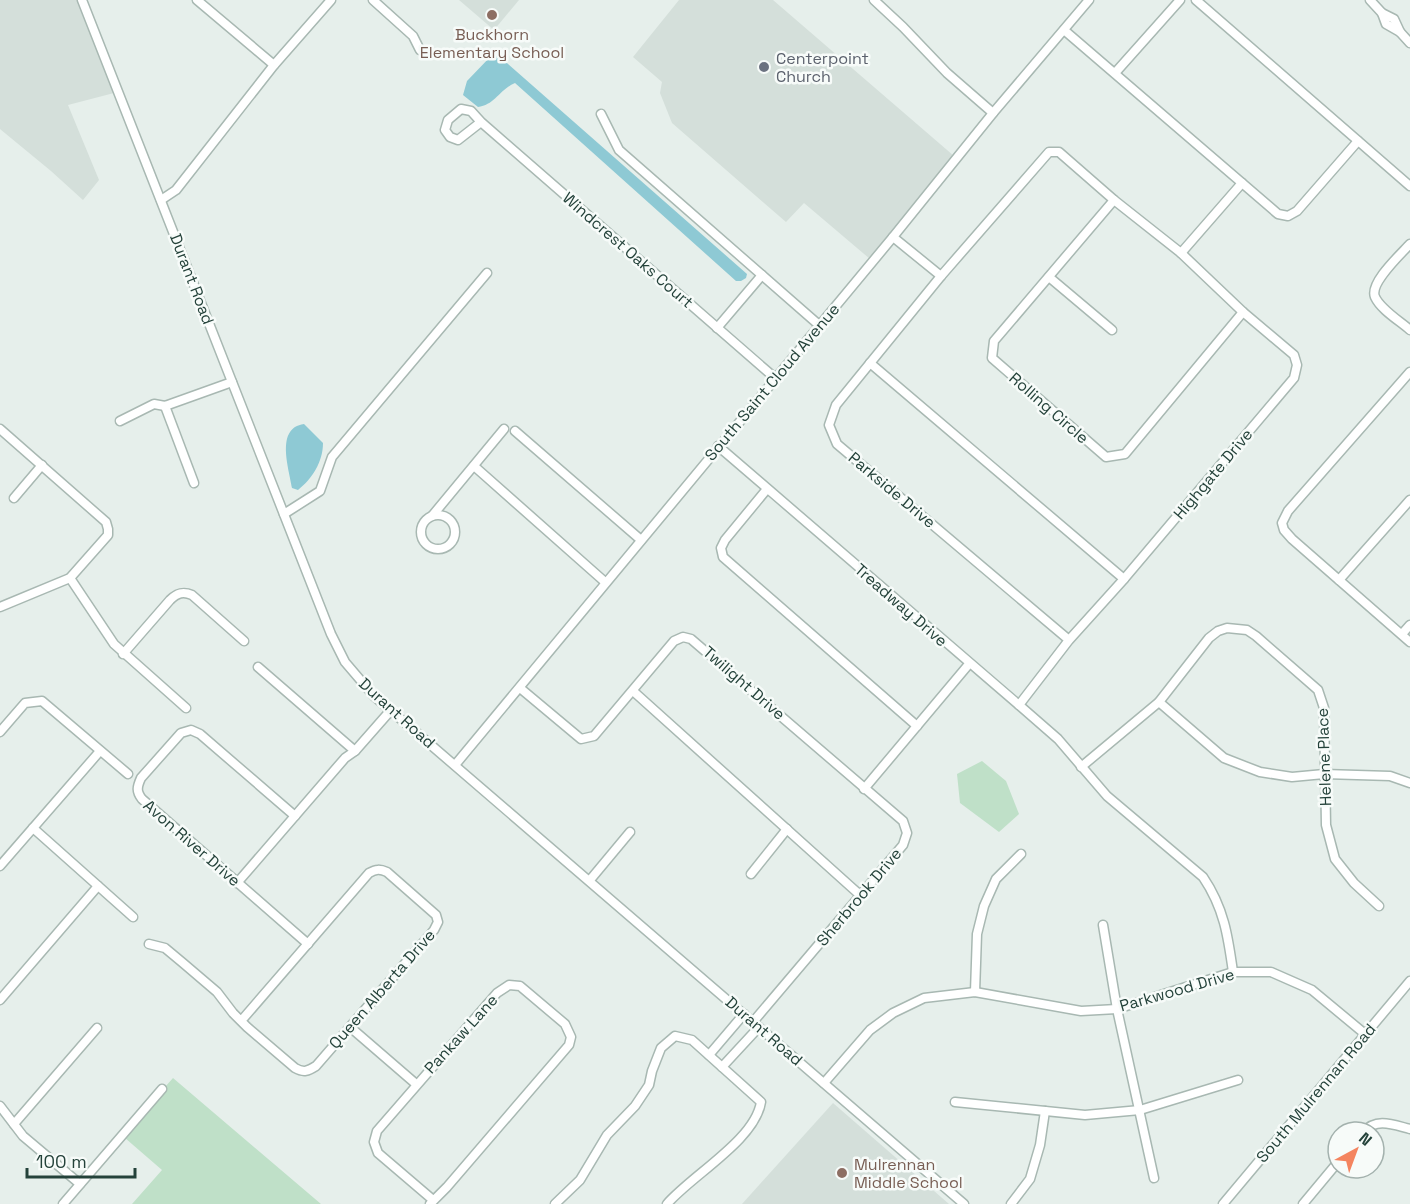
<svg xmlns="http://www.w3.org/2000/svg" width="1410" height="1204" font-family="'Space Grotesk',sans-serif">
	<style>
		.built { fill: #d4dfda }
		.green { fill: #bfe0c8 }
		.water { fill: #8ec9d4 }
		.lines { fill: none; stroke-linecap: round; stroke-linejoin: round }
		.minor-casing { stroke: #a8b8b2; stroke-width: 11 }
		.minor { stroke: #fff; stroke-width: 8 }
		.education-dot { fill: #8d6e63; stroke: #f7fbf9; stroke-width: 2 }
		.worship-dot { fill: #6b7280; stroke: #f7fbf9; stroke-width: 2 }
		.labels { text-anchor: middle; dominant-baseline: central; stroke-width: 5; stroke-linejoin: round; paint-order: stroke }
		.education-label { font-size: 16px; fill: #785e54; stroke: #f7fbf9 }
		.worship-label { font-size: 16px; fill: #5b616d; stroke: #f7fbf9; text-anchor: start }
		.street-label { font-size: 16px; fill: #24423a; stroke: #f7fbf9 }
	</style>
	<rect width="100%" height="100%" fill="#e6efeb"/>
	<g class="built">
		<path d="M0 0H78L114 93 68 105 99 180 83 200 51 171 0 129Z"/>
		<path d="M459 0H519L494 30Z"/>
		<path d="M679 0H773L954 156 870 259 804 203 786 222 672 123 660 93 662 82 633 57Z"/>
		<path d="M833 1103 879 1143 949 1204H742Z"/>
	</g>
	<g class="green">
		<path d="M982 761 1006 781 1019 814 999 832 960 803 957 774Z"/>
		<path d="M173 1078 321 1204H132L162 1170 125 1138 167 1089 165 1087Z"/>
	</g>
	<g class="water">
		<path d="M491 56H499L747 274 746 278 741 281H736L515 83C500 89 495 105 478 107L463 95 467 81Z"/>
		<path d="M304 424 323 443C323 462 312 479 298 490L292 488C289 468 275 428 304 424Z"/>
	</g>
	<g class="lines">
		<g class="minor-casing">
			<g id="minor">
				<path d="M82 0 331 634 345 662 374 696 964 1204"/>
				<path d="M197 0 274 65"/>
				<path d="M373 0 413 36 420 50"/>
				<path d="M874 0 903 27 947 73 993 113"/>
				<path d="M1196 0 1410 186"/>
				<path d="M1370 0 1382 13 1394 19 1400 32"/>
				<path d="M1382 13 1386 24 1400 32 1410 43"/>
				<path d="M1064 30 1278 214 1288 216 1297 211 1358 141"/>
				<path d="M1115 73 1180 0"/>
				<path d="M601 114 619 150 819 325"/>
				<path d="M481 122 471 111 461 109 448 120 445 130 450 137 458 140 481 122 775 378"/>
				<path d="M161 200 176 190 274 65 331 0"/>
				<path d="M1114 200 994 341 992 358 1106 457 1125 454 1243 312"/>
				<path d="M893 237 941 276"/>
				<path d="M1410 244C1401 254 1369 283 1375 297 1381 310 1400 321 1410 330"/>
				<path d="M1181 253 1242 183"/>
				<path d="M1049 277 1112 330"/>
				<path d="M717 328 762 275"/>
				<path d="M870 363 1124 579"/>
				<path d="M1410 372 1288 511 1282 523 1284 530 1292 539 1410 642"/>
				<path d="M165 406 194 483"/>
				<path d="M120 421 154 404 165 406 232 382"/>
				<path d="M0 429 106 522 108 529V535L70 578 0 607"/>
				<path d="M515 431 641 540"/>
				<path d="M718 446 1019 705 1058 739 1107 796 1203 877C1224 908 1228 936 1233 972"/>
				<path d="M474 466 605 582"/>
				<path d="M767 489 725 540 721 548 723 557 917 726"/>
				<path d="M14 498 42 465"/>
				<path d="M284 514 320 491 332 457 487 273"/>
				<circle cx="438" cy="532" r="17"/>
				<path d="M432 516 504 429"/>
				<path d="M70 578 114 644 186 708"/>
				<path d="M1339 580 1410 500"/>
				<path d="M1402 634 1410 625"/>
				<path d="M123 654 170 600C177 593 183 591 192 595L244 641"/>
				<path d="M258 667 355 751"/>
				<path d="M520 688 581 739 594 736 674 641 683 637 691 639 903 821 907 833 903 845 753 1022"/>
				<path d="M633 691 860 895"/>
				<path d="M1159 702 1224 758 1260 772 1292 777 1324 774 1390 776 1410 783"/>
				<path d="M1019 705 1069 640 1124 579 1294 378 1297 365 1294 355 1243 312 1181 253 1114 200 1059 152H1049L941 276 836 405 829 425 837 444 1069 640"/>
				<path d="M0 732 25 703 42 701 128 774"/>
				<path d="M455 765 893 237 993 113 1089 0"/>
				<path d="M1081 767 1159 702 1209 638 1218 631 1227 628 1247 630 1256 636 1318 690 1324 708 1326 825 1335 859 1354 883 1379 906"/>
				<path d="M864 789 969 664"/>
				<path d="M295 816 200 734 191 730 181 733 141 778C137 787 136 791 142 799L308 944"/>
				<path d="M33 828 133 917"/>
				<path d="M0 866 100 751"/>
				<path d="M751 874 787 829"/>
				<path d="M590 880 630 832"/>
				<path d="M237 883 345 758 355 751 391 710"/>
				<path d="M1103 925 1117 1009 1154 1178"/>
				<path d="M149 944 165 948 183 963 217 992 233 1013 247 1027 295 1068C304 1073 308 1071 316 1066L434 930 438 922 436 915 387 872C380 869 376 869 369 873L241 1021"/>
				<path d="M975 992 977 934 984 906 996 879 1021 854"/>
				<path d="M0 1000 98 886"/>
				<path d="M350 1027 416 1084"/>
				<path d="M709 1055 744 1014"/>
				<path d="M722 1067 759 1027"/>
				<path d="M824 1083 870 1030 893 1013 924 998 975 992 1081 1011 1117 1009 1233 972H1271L1312 990 1365 1034"/>
				<path d="M955 1102 1085 1115 1140 1110 1238 1080"/>
				<path d="M0 1106 23 1136 80 1184"/>
				<path d="M14 1124 97 1028"/>
				<path d="M1364 1132C1376 1117 1394 1125 1410 1129"/>
				<path d="M63 1204 162 1089"/>
				<path d="M430 1204 447 1187 569 1045 571 1037 565 1024 520 986 509 985 497 993 377 1131 374 1142 378 1153 433 1200"/>
				<path d="M555 1204 580 1180 607 1135 635 1106 649 1085 652 1071 661 1048 675 1036 692 1040 761 1102C755 1140 692 1175 667 1204"/>
				<path d="M1011 1204 1030 1179 1040 1145 1045 1111"/>
				<path d="M1223 1204 1410 981"/>
				<path d="M1303 1204 1338 1162"/>
			</g>
		</g>
		<use href="#minor" class="minor"/>
	</g>
	<g class="education-dot">
		<circle cx="492" cy="15" r="6"/>
		<circle cx="842" cy="1173" r="6"/>
	</g>
	<circle class="worship-dot" cx="764" cy="67" r="6"/>
	<g class="labels">
		<g class="education-label">
			<text x="492" y="34">Buckhorn<tspan x="492" dy="18">Elementary School</tspan></text>
			<text x="854" y="1164" text-anchor="start">Mulrennan<tspan x="854" dy="18">Middle School</tspan></text>
		</g>
		<g class="worship-label">
			<text x="776" y="58">Centerpoint<tspan x="776" dy="18">Church</tspan></text>
		</g>
		<g class="street-label">
			<text transform="translate(628 250) rotate(41)">Windcrest Oaks Court</text>
			<text transform="translate(192 279) rotate(69)">Durant Road</text>
			<text transform="translate(772 382) rotate(-50)">South Saint Cloud Avenue</text>
			<text transform="translate(1049 408) rotate(41)">Rolling Circle</text>
			<text transform="translate(1213 474) rotate(-50)">Highgate Drive</text>
			<text transform="translate(892 490) rotate(40)">Parkside Drive</text>
			<text transform="translate(901 605) rotate(41)">Treadway Drive</text>
			<text transform="translate(744 683) rotate(41)">Twilight Drive</text>
			<text transform="translate(397 713) rotate(42)">Durant Road</text>
			<text transform="translate(1324 757) rotate(-92)">Helene Place</text>
			<text transform="translate(192 843) rotate(41)">Avon River Drive</text>
			<text transform="translate(859 897) rotate(-50)">Sherbrook Drive</text>
			<text transform="translate(382 989) rotate(-49)">Queen Alberta Drive</text>
			<text transform="translate(1177 990) rotate(-16)">Parkwood Drive</text>
			<text transform="translate(764 1031) rotate(41)">Durant Road</text>
			<text transform="translate(461 1034) rotate(-48)">Pankaw Lane</text>
			<text transform="translate(1316 1093) rotate(-50)">South Mulrennan Road</text>
		</g>
	</g>
	<g transform="translate(1356 1150) rotate(41)"><circle r="28" fill="#f7fbf9" stroke="#a3b1ad" stroke-width="1.5"/>
	<path d="M0-4.5L10 22L0 15L-10 22Z" fill="#f4845f"/>
	<text y="-9" font-size="16" font-weight="bold" text-anchor="middle" fill="#24423a">N</text>
	</g>
	<path d="M27 1168v9h108v-9" fill="none" stroke="#24423a" stroke-width="3"/>
	<text x="36" y="1168" font-size="18" fill="#24423a" stroke="#f7fbf9" stroke-width="4.5" paint-order="stroke">100 m</text>
</svg>
